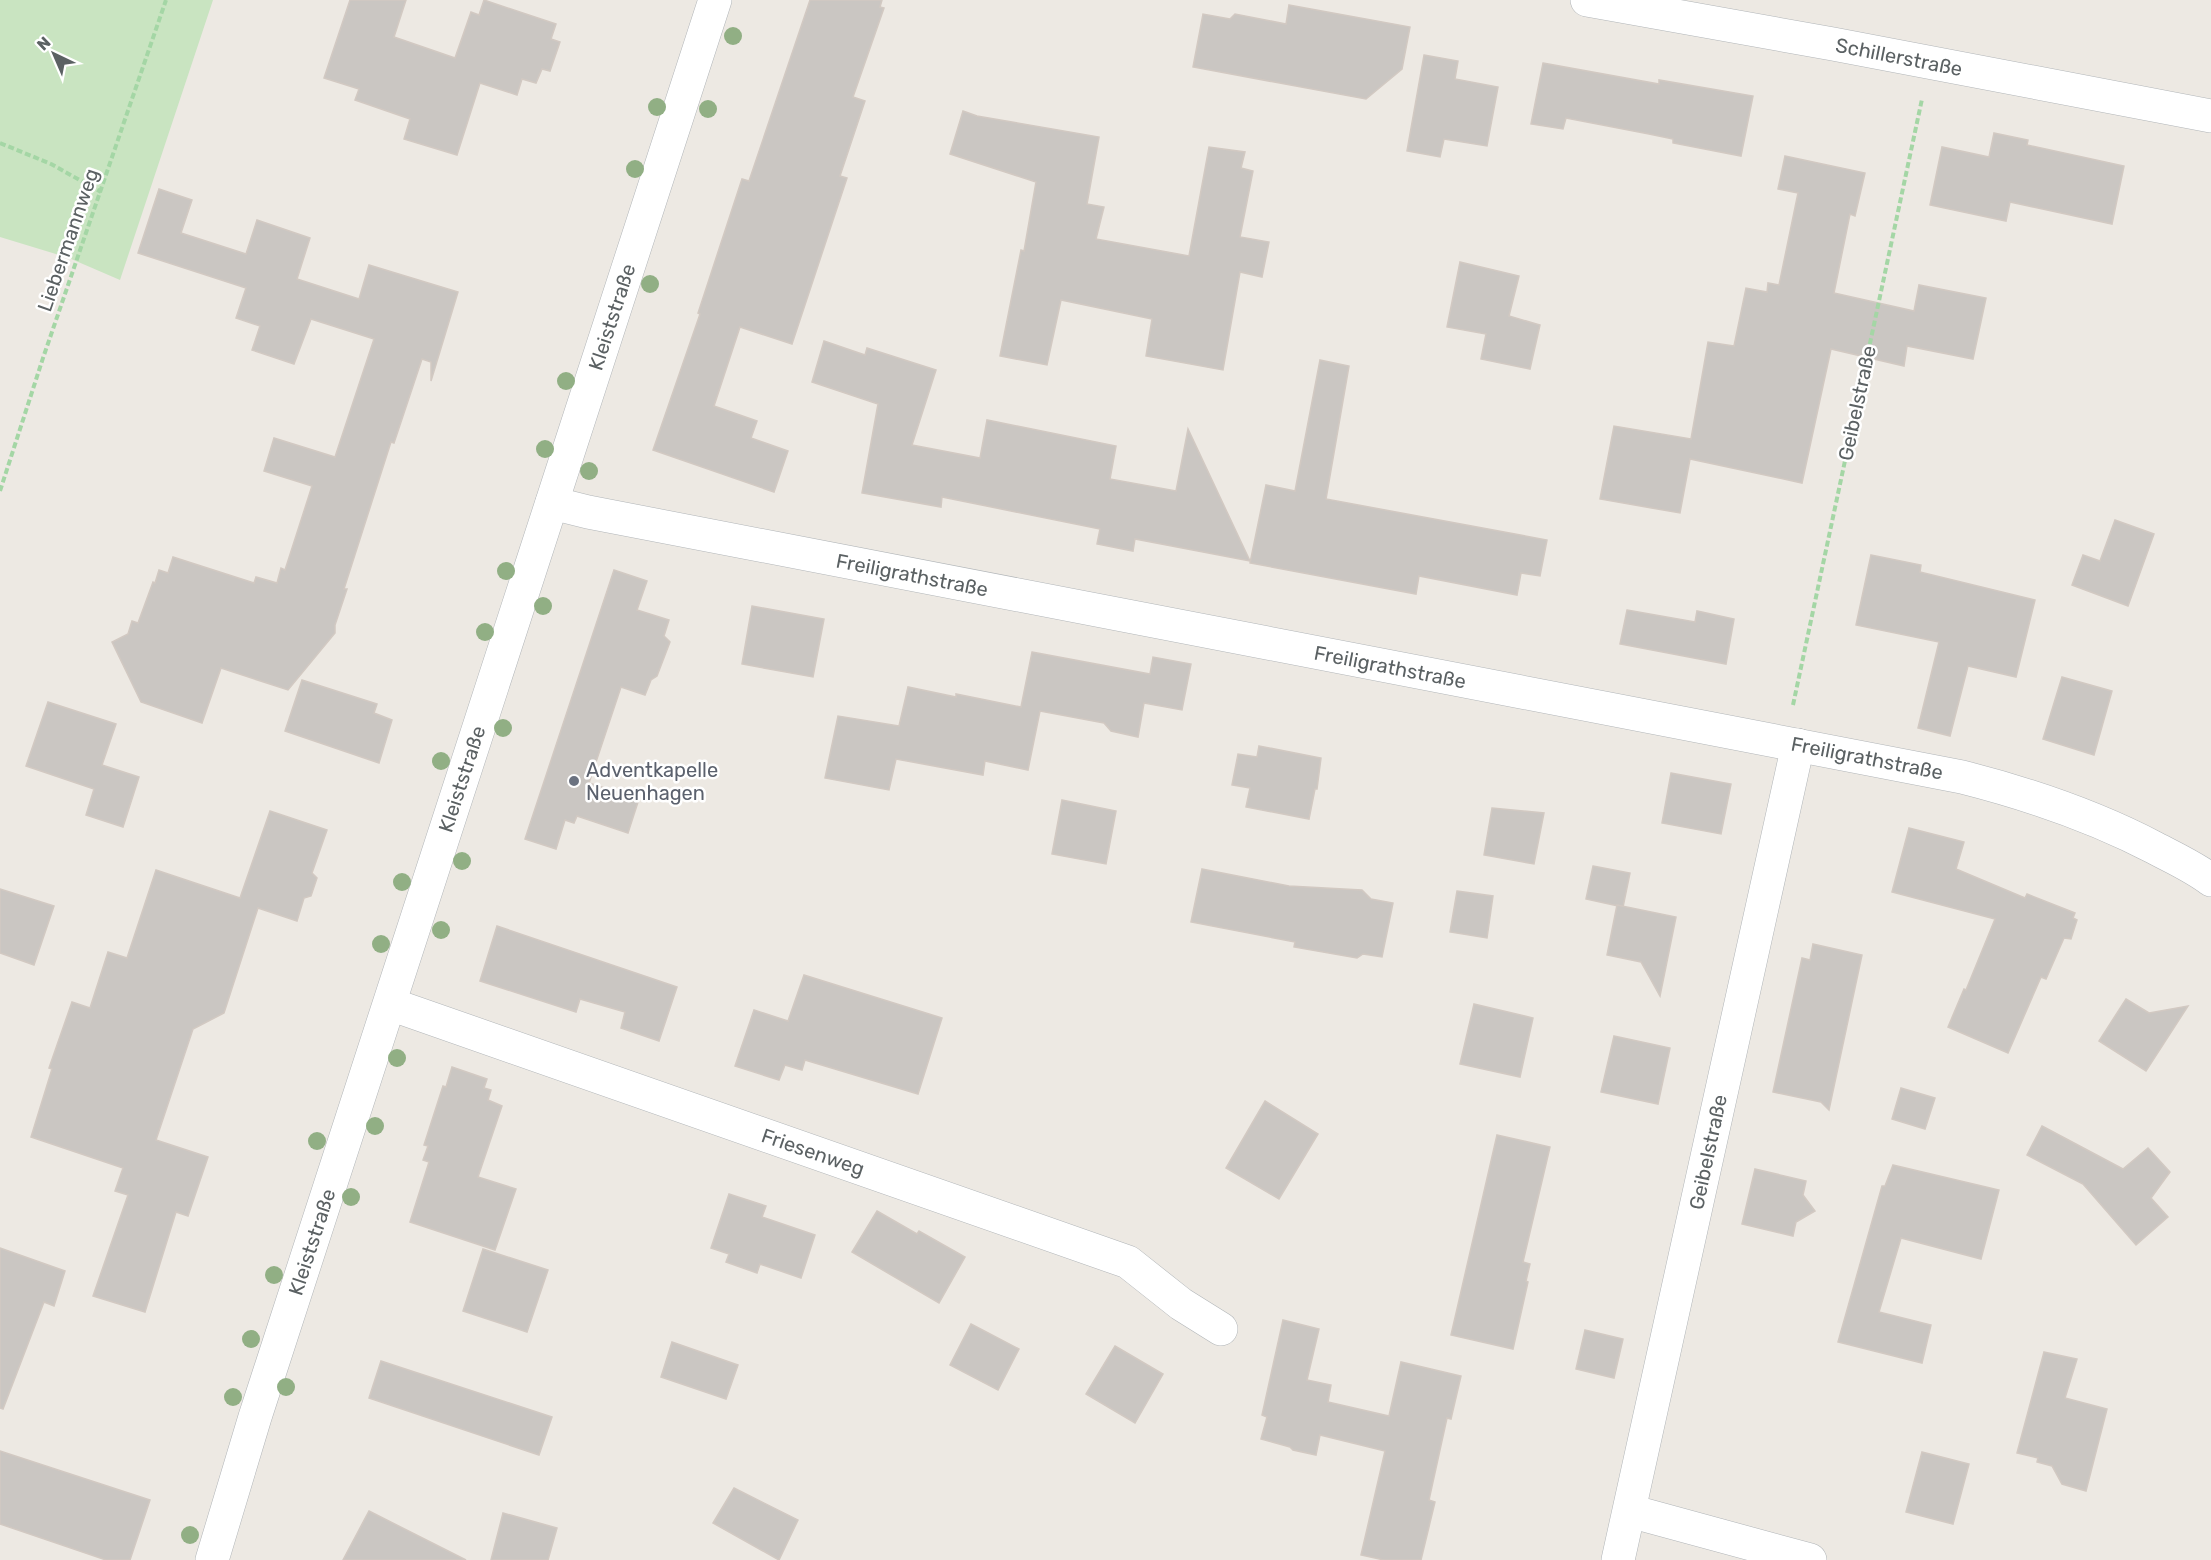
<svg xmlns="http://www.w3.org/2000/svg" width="2211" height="1560" font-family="Rubik,sans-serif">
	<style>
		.green { fill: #c9e4c1 }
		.building { fill: #cac6c2; stroke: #d2c9c2; stroke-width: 1.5 }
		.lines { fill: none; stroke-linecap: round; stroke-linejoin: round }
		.minor-casing { stroke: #b1b5b8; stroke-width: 34 }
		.tertiary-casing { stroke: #b1b5b8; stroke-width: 34 }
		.path { stroke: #a4d6a5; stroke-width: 4; stroke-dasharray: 6 3; stroke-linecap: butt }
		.minor { stroke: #fff; stroke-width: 33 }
		.tertiary { stroke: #fff; stroke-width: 33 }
		.tree { fill: #91af84 }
		.worship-dot { fill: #6b7280; stroke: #fff; stroke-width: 2 }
		.labels { text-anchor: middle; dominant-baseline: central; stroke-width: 5; stroke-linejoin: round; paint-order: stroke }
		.street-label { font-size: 20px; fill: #5b6163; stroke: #fff }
		.worship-label { font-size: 20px; fill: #5b616d; stroke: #fff; text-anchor: start }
	</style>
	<rect width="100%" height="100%" fill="#ede9e3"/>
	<path class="green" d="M0 0H213L120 280 69 258 0 237Z"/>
	<g class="building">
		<path d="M350 0H406L394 37 455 58 471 12 479 15 484 0 556 24 551 39 560 42 550 71 542 69 536 83 522 79 517 95 480 83 457 155 404 139 410 119 355 100 359 89 324 78Z"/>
		<path d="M810 0H882L880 7 884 8 853 97 865 101 840 176 847 178 792 344 740 327 714 406 757 421 751 438 788 451 774 492 653 450 700 314 698 313 742 179 749 181Z"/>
		<path d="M1289 5 1410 27 1402 69 1366 99 1193 67 1203 14 1230 19 1235 14 1286 24Z"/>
		<path d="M1424 55 1458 61 1455 79 1498 87 1487 146 1444 139 1440 157 1407 151Z"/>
		<path d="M1543 63 1659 84V80L1753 96 1741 156 1673 143V139L1649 134 1566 118 1563 129 1531 124Z"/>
		<path d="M963 111 977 116 1099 137 1087 204 1104 207 1096 239 1189 256 1209 147 1245 152 1241 168 1253 171 1240 237 1269 242 1262 277 1240 272 1223 370 1146 356 1152 319 1061 300 1047 365 1000 356 1021 250 1024 251 1036 182 950 154Z"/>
		<path d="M1994 133 2028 140 2027 145 2124 166 2112 224 2010 202 2006 221 1930 205 1942 147 1989 157Z"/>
		<path d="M1785 156 1865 173 1855 216 1850 214 1834 293 1914 311 1919 285 1986 298 1973 359 1907 346 1904 366 1831 349 1802 483 1690 459 1680 513 1600 499 1614 426 1691 439 1708 342 1734 346 1746 288 1767 292 1768 283 1779 285 1798 193 1778 189Z"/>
		<path d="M159 189 192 200 181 233 246 254 257 220 310 238 297 279 359 299 369 265 458 292 431 381V362L422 359 394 443 391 442 344 589H347L335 625V633L288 690 221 668 202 723 141 702 112 642 128 634 132 621 138 623 153 582 155 583 159 570 168 573 173 557 254 583 256 577 277 583 281 568 285 570 312 486 264 471 274 438 335 457 374 339 311 319 294 364 252 350 260 326 236 318 246 288 138 253Z"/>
		<path d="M1460 262 1519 276 1509 316 1540 325 1530 369 1481 359 1486 334 1447 327Z"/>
		<path d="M824 341 865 355 867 348 936 370 912 445 980 458 987 420 1116 446 1110 479 1176 491 1188 429 1250 561 1135 539 1133 551 1097 544 1100 529 942 497 941 507 862 493 878 404 812 382Z"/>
		<path d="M1320 360 1349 366 1326 499 1547 540 1540 576 1521 573 1517 595 1419 576 1416 594 1250 563 1266 485 1295 491Z"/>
		<path d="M2115 520 2154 534 2128 606 2072 585 2083 555 2100 561Z"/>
		<path d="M1871 555 1921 565 1920 572 2035 600 2016 677 1968 666 1950 736 1918 728 1939 642 1856 625Z"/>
		<path d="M614 570 647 581 637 610 669 620 664 636 670 642 657 676 651 680 645 695 621 687 589 783 639 799 628 833 577 816 574 823 565 820 556 849 525 839Z"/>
		<path d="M752 606 824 619 813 677 742 664Z"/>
		<path d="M1627 610 1695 622 1697 611 1734 619 1726 664 1620 644Z"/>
		<path d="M1032 652 1150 674 1153 657 1191 664 1182 710 1144 703 1138 737 1111 731 1104 723 1040 711 1028 770 985 761 983 775 896 759 889 790 825 778 838 716 899 726 908 687 956 697V694L1021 707Z"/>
		<path d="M2062 677 2112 691 2094 755 2043 739Z"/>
		<path d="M302 680 377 704 374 713 392 720 379 763 285 731Z"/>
		<path d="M48 702 116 724 102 765 139 777 123 827 86 815 94 789 26 766Z"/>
		<path d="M1259 746 1321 758 1317 789H1315L1309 819 1246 807 1250 788 1232 785 1238 754 1257 757Z"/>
		<path d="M1671 773 1731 784 1721 834 1662 823Z"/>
		<path d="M1062 800 1116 811 1106 864 1052 854Z"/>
		<path d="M1492 808 1544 813 1534 864 1484 855Z"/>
		<path d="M270 811 327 830 312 873 317 878 311 896 304 898 297 921 258 908 224 1013 193 1029 156 1140 208 1157 188 1216 176 1212 145 1312 93 1296 128 1195 115 1191 123 1168 31 1137 52 1069 49 1068 72 1002 90 1008 108 952 127 958 156 870 240 898Z"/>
		<path d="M1909 828 1964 842 1956 869 2025 898 2027 894 2075 913 2073 918 2077 920 2071 939 2064 938 2046 979 2041 977 2008 1053 1948 1027 1964 989 1966 990 1995 919 1892 892Z"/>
		<path d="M1593 866 1630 873 1623 907 1586 899Z"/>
		<path d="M1202 869 1289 886 1362 890 1371 899 1393 903 1382 957 1363 954 1357 958 1294 947 1295 942 1191 922Z"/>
		<path d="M0 889 54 906 34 965 0 953Z"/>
		<path d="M1457 891 1493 896 1487 938 1450 932Z"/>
		<path d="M1617 905 1676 917 1660 996 1641 962 1607 955Z"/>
		<path d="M497 926 677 987 659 1041 621 1028 625 1012 580 999 576 1012 480 981Z"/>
		<path d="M1813 944 1862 955 1829 1110 1821 1102 1773 1092 1802 958 1810 960Z"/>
		<path d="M804 975 942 1018 918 1094 805 1060 802 1070 785 1065 779 1080 735 1066 754 1010 788 1021Z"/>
		<path d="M2126 999 2149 1013 2188 1006 2146 1071 2099 1041Z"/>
		<path d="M1474 1004 1533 1018 1520 1077 1460 1064Z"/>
		<path d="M1614 1036 1670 1048 1658 1104 1601 1092Z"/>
		<path d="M452 1067 487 1079 484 1088 491 1090 488 1100 502 1106 478 1177 516 1189 495 1250 410 1222 429 1162 423 1160 428 1146 424 1145 443 1086 446 1087Z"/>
		<path d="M1901 1088 1935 1098 1925 1129 1892 1119Z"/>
		<path d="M1265 1101 1318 1134 1279 1199 1226 1168Z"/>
		<path d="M2042 1126 2123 1169 2148 1148 2170 1172 2151 1198 2168 1217 2136 1245 2083 1184 2027 1155Z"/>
		<path d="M1497 1135 1550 1147 1523 1262 1530 1264 1526 1281 1528 1282 1513 1349 1451 1335Z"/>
		<path d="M1893 1165 1999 1190 1981 1259 1901 1238 1879 1312 1931 1325 1922 1363 1838 1342 1882 1186H1885Z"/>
		<path d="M1755 1169 1806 1181 1803 1195 1815 1211 1796 1222 1793 1236 1742 1224Z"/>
		<path d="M729 1194 766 1206 762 1217 815 1235 801 1278 760 1264 757 1273 726 1262 729 1254 711 1248Z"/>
		<path d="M877 1211 917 1234 919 1231 965 1257 939 1303 852 1252Z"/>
		<path d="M0 1248 65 1271 54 1306 44 1302 3 1409 0 1408Z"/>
		<path d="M483 1249 548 1270 527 1332 463 1311Z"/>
		<path d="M1283 1320 1319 1329 1307 1380 1331 1385 1328 1402 1389 1416 1401 1362 1461 1376 1451 1419 1447 1418 1429 1500 1435 1502 1421 1560H1384L1361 1555 1385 1451 1320 1435 1316 1455 1293 1450 1290 1447 1261 1439 1267 1417 1262 1415Z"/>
		<path d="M971 1324 1019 1349 998 1390 950 1365Z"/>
		<path d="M1585 1330 1623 1339 1614 1378 1576 1369Z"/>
		<path d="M672 1342 738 1365 726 1399 661 1377Z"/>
		<path d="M1115 1346 1163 1374 1135 1423 1086 1394Z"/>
		<path d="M2044 1352 2077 1359 2065 1398 2107 1409 2086 1491 2062 1484 2052 1466 2037 1462 2038 1458 2017 1453Z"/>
		<path d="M381 1361 552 1417 539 1455 369 1398Z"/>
		<path d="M0 1451 150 1500 130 1560H106L0 1524Z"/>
		<path d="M1922 1452 1969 1464 1953 1524 1906 1512Z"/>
		<path d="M734 1488 798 1520 779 1560 713 1523Z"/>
		<path d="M369 1511 466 1560H343Z"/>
		<path d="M503 1513 557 1528 548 1560H491Z"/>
	</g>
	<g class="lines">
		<g class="minor-casing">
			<g id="minor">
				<path d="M1587 0 1833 44 2211 116"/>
				<path d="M552 503 588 512 1962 777C2029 794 2094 816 2155 848 2174 858 2194 867 2211 880"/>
				<path d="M390 1004 1128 1262 1181 1304 1221 1329"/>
				<path d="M1630 1511 1810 1560"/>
				<path d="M1618 1560 1798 745"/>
			</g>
		</g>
		<g class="tertiary-casing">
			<path id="tertiary" d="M212 1560 255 1417 715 0"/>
		</g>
		<g class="path">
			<path d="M0 143 51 164 101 192"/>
			<path d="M0 491 43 358 166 0"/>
			<path d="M1793 705 1922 99"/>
		</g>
		<use href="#minor" class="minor"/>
		<use href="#tertiary" class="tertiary"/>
	</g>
	<g class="tree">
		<circle cx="733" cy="36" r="9"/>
		<circle cx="657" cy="107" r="9"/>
		<circle cx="708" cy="109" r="9"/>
		<circle cx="635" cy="169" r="9"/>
		<circle cx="650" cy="284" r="9"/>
		<circle cx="566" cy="381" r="9"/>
		<circle cx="545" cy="449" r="9"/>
		<circle cx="589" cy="471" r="9"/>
		<circle cx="506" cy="571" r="9"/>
		<circle cx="543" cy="606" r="9"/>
		<circle cx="485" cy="632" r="9"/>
		<circle cx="503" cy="728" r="9"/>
		<circle cx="441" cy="761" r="9"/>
		<circle cx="462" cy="861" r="9"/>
		<circle cx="402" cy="882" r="9"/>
		<circle cx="441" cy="930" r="9"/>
		<circle cx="381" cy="944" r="9"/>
		<circle cx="397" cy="1058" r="9"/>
		<circle cx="375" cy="1126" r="9"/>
		<circle cx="317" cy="1141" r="9"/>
		<circle cx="351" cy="1197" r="9"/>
		<circle cx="274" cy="1275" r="9"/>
		<circle cx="251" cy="1339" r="9"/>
		<circle cx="286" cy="1387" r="9"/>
		<circle cx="233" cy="1397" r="9"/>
		<circle cx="190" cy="1535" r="9"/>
	</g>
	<circle class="worship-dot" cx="574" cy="781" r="6"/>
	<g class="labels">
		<g class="street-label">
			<text transform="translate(1899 57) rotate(11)">Schillerstraße</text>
			<text transform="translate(68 240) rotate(-71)">Liebermannweg</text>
			<text transform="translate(612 317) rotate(-72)">Kleiststraße</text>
			<text transform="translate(1857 403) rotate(-78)">Geibelstraße</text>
			<text transform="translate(912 575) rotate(11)">Freiligrathstraße</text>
			<text transform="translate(1390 667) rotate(11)">Freiligrathstraße</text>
			<text transform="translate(1867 758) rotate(11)">Freiligrathstraße</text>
			<text transform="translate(462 779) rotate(-72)">Kleiststraße</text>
			<text transform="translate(813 1152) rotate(19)">Friesenweg</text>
			<text transform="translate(1708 1152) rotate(-78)">Geibelstraße</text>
			<text transform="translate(312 1242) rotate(-72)">Kleiststraße</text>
		</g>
		<g class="worship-label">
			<text x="586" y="770">Adventkapelle<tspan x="586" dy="23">Neuenhagen</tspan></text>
		</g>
	</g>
	<g transform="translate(54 54) rotate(316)" stroke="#ffffff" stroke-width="4.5" paint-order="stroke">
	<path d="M0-4.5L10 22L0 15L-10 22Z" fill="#5b6163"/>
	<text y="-9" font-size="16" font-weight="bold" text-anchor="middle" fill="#5b6163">N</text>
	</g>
</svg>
